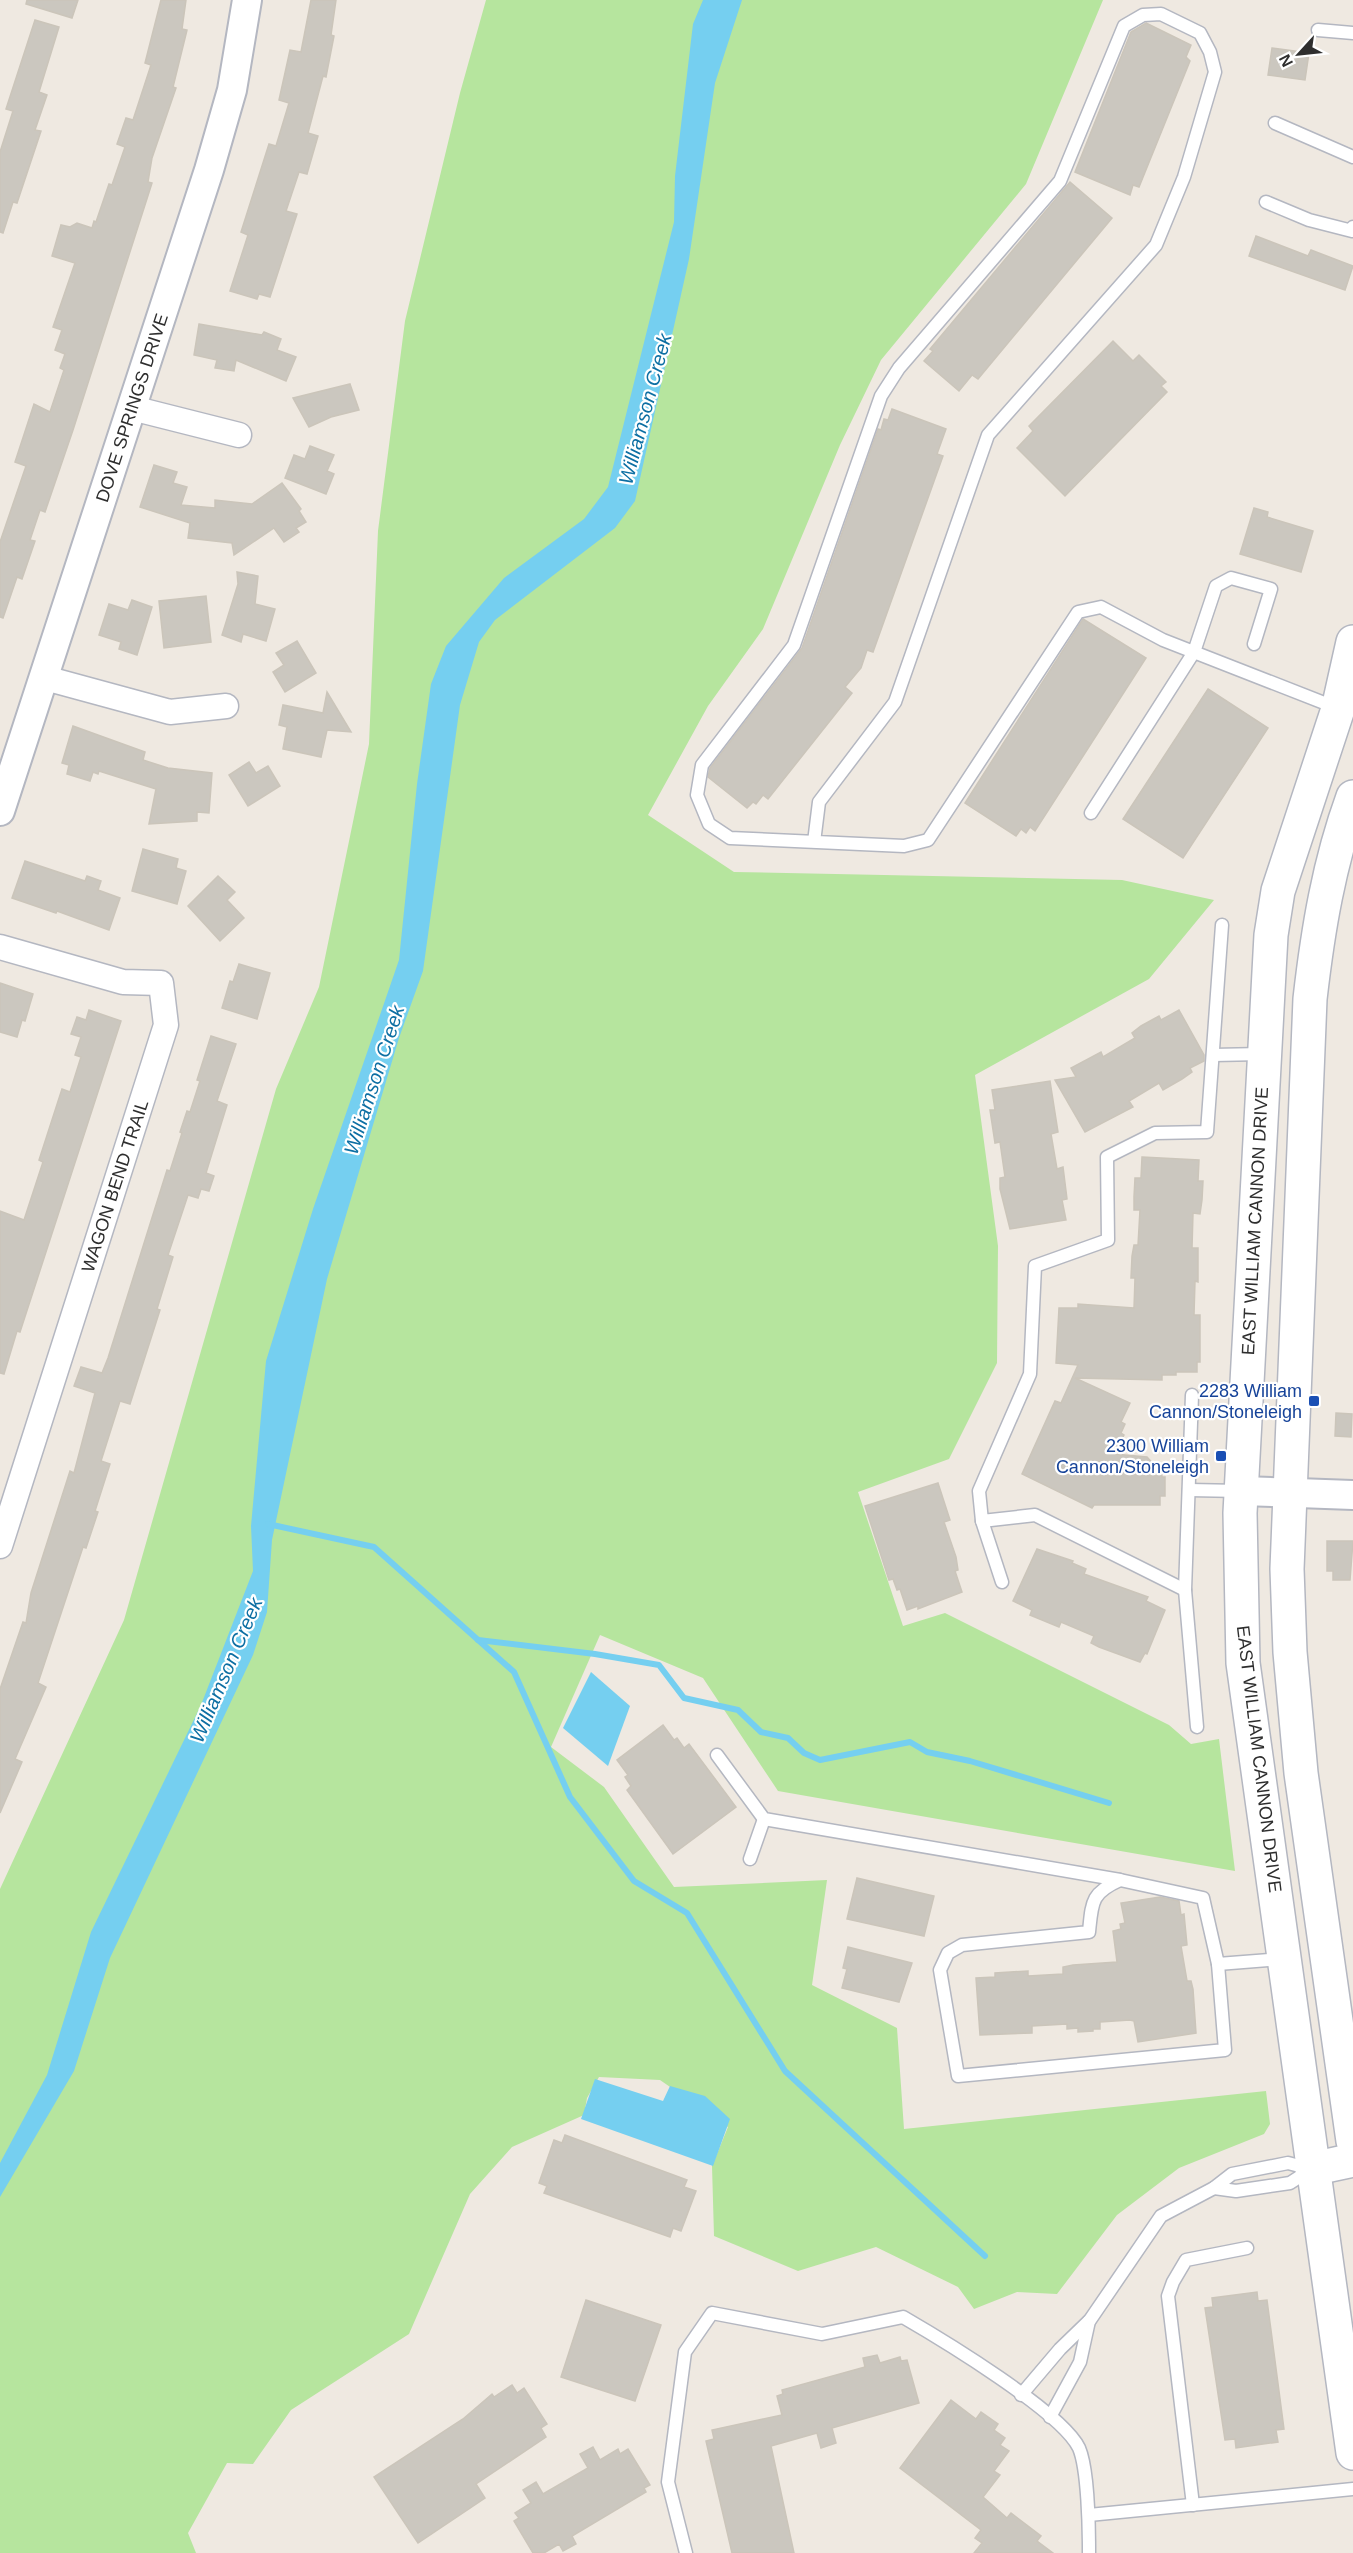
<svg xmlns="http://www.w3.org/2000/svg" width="1353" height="2553" font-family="Helvetica,sans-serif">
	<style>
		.green { fill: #b6e59e }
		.water { fill: #75cff0 }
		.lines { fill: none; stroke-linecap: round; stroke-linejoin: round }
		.stream { stroke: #75cff0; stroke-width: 6 }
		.building { fill: #cbc7bf; stroke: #cbc5ba; stroke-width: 1.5 }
		.service-casing { stroke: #b4b7c1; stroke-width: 15 }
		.minor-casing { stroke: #b4b7c1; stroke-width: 27 }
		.tertiary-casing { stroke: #b4b7c1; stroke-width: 32 }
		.secondary-casing { stroke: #b4b7c1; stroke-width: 36 }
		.service { stroke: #fff; stroke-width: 12 }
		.minor { stroke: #fff; stroke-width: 24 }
		.tertiary { stroke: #fff; stroke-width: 28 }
		.secondary { stroke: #fff; stroke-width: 33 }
		.transit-dot { fill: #1a4fb4; stroke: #fff; stroke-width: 2 }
		.labels { text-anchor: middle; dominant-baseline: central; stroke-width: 4.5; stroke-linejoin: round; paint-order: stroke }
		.street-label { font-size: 18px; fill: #2e2e2e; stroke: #fff }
		.transit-label { font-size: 18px; fill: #164399; stroke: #fff; text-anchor: end }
		.water-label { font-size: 20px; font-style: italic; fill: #0d6fa3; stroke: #fff }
	</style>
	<rect width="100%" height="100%" fill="#efe9e1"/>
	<path class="green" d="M486 0H1103L1026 184 881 360 840 445 763 629 708 706 648 815 734 872 1122 880 1214 900 1149 979 975 1075 998 1246 997 1363 949 1459 858 1492 903 1626 945 1613 1169 1725 1191 1744 1219 1739 1235 1871 778 1791 703 1678 600 1635 551 1747 604 1787 674 1887 827 1880 812 1985 897 2028 904 2129 1266 2091 1270 2124 1264 2134 1179 2168 1117 2215 1057 2294 1017 2292 974 2309 958 2287 876 2247 798 2271 714 2236 712 2166 728 2127 660 2080 599 2077 587 2098 584 2115 512 2147 470 2194 409 2334 291 2410 253 2464 227 2463 188 2533 196 2553H0V1889L124 1620 276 1089 319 987 369 744 378 531 405 321 460 93Z"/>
	<g class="water">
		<path d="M703 0H742L715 83 689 259 635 501 615 528 495 620 479 642 460 705 423 971 399 1038 327 1279 272 1540 267 1612 253 1655 110 1958 74 2071 0 2197V2163L47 2075 91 1932 201 1705 253 1571 251 1526 266 1361 313 1209 399 960 417 784 431 684 446 646 504 578 584 519 608 487 674 222 675 176 693 24Z"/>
		<path d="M591 1672 630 1706 608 1766 563 1728Z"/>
		<path d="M595 2079 663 2101 670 2086 705 2096 730 2119 713 2166 581 2119Z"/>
	</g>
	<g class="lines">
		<g class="stream">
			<path d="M268 1524 374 1547 514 1672 570 1797 634 1881 687 1913 785 2071 985 2256"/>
			<path d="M478 1640 595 1654 659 1665 684 1698 738 1710 761 1732 788 1738 804 1753 820 1760 910 1742 927 1752 970 1761 1109 1803"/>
		</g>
	</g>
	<g class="building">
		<path d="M27 0H78L72 18 26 4Z"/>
		<path d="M161 0H186L182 29 187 30 173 87 176 88 152 158 148 182 152 183 73 430 45 512 40 510 30 540 35 541 22 579 17 577 3 618 0 617V542L26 466 15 462 34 404 50 412 64 370 60 368 65 354 55 350 62 330 53 327 75 263 52 256 61 225 70 227 77 223 92 228 94 221 96 222 109 184 112 185 125 147 117 144 126 118 133 120 151 65 145 63Z"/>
		<path d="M311 0H336L331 35 334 36 326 77 323 76 308 133 318 136 307 174 299 172 286 211 297 214 270 297 259 294 257 299 230 291 248 235 241 232 269 144 276 146 289 103 279 100 290 50 301 52Z"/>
		<path d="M35 20 59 27 39 92 47 95 35 130 41 131 17 203 13 202 3 233 0 232V152L13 111 6 109Z"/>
		<path d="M1146 23 1191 45 1186 57 1190 61 1139 187 1133 185 1130 195 1075 172 1131 32Z"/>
		<path d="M1272 48 1309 53 1305 80 1268 75Z"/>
		<path d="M1070 182 1112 218 978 379 972 375 959 391 924 361 933 351 930 349Z"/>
		<path d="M1256 236 1308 256 1311 250 1353 266 1345 290 1249 256Z"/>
		<path d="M199 324 262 335 264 332 281 339 277 350 296 357 286 381 236 360 234 371 215 368 217 360 194 355Z"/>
		<path d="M1113 341 1133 361 1139 355 1166 382 1161 386 1167 392 1065 496 1017 448 1033 431 1029 426Z"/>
		<path d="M350 384 359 410 331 417 309 427 293 398Z"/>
		<path d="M892 409 946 429 937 454 943 456 873 652 867 650 861 668 845 687 852 693 768 799 763 795 756 804 753 802 747 808 708 777 710 768 802 648 878 429 881 430 884 419 888 420Z"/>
		<path d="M310 446 334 455 327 471 334 474 326 494 285 478 294 455 305 459Z"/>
		<path d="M154 465 177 472 173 483 187 487 181 505 215 508V500L252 504 282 483 301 509 299 511 306 522 296 528 299 532 284 542 274 528 234 555 232 543 188 538 190 523 140 507Z"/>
		<path d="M1254 508 1268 512 1267 517 1313 531 1301 572 1240 554Z"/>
		<path d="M237 572 258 576 255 604 275 609 266 641 243 634 241 642 222 635 238 584Z"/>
		<path d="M206 596 211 642 164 648 159 601Z"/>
		<path d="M132 600 152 607 137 655 119 649 121 642 99 635 109 604 128 610Z"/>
		<path d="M1083 619 1146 658 1035 831 1030 827 1026 833 1021 829 1016 836 965 803Z"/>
		<path d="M297 641 316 673 285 692 273 672 284 665 276 653Z"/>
		<path d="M1208 689 1268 728 1183 858 1123 819Z"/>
		<path d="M327 692 351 732 327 730 321 757 283 749 287 727 279 725 283 705 323 713Z"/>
		<path d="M73 726 145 752 143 760 168 768 212 773 209 813 197 812V821L149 824 156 789 99 771 98 774 93 772 90 781 67 774 69 765 62 763Z"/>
		<path d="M249 762 256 773 268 766 280 786 248 806 229 775Z"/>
		<path d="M143 849 178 859 176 868 186 871 177 904 132 891Z"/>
		<path d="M25 861 85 881 87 876 101 881 98 890 120 898 109 930 57 911 56 913 12 898Z"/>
		<path d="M218 876 235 892 227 900 244 918 220 941 188 906Z"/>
		<path d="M239 964 270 973 257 1019 222 1008 230 981 233 982Z"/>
		<path d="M0 983 33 994 25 1021 22 1020 17 1037 0 1032Z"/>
		<path d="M89 1010 121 1021 20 1332 17 1331 4 1374 0 1373V1211L24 1220 43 1162 39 1160 62 1089 70 1092 81 1057 75 1055 81 1037 71 1034 77 1017 86 1020Z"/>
		<path d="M1179 1010 1204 1055V1061L1190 1068 1192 1072 1182 1079 1163 1090 1159 1083 1129 1101 1133 1107 1085 1132 1055 1080 1076 1077 1071 1068 1101 1052 1103 1057 1135 1038 1132 1033 1141 1026 1159 1016 1161 1020Z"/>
		<path d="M211 1036 236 1044 217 1101 227 1105 206 1173 214 1176 209 1191 201 1189 198 1198 188 1195 168 1255 173 1257 157 1309 160 1310 130 1404 120 1401 101 1461 110 1464 95 1511 98 1512 86 1548 83 1547 38 1683 46 1687 15 1759 22 1762 0 1813V1689L23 1622 26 1623 31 1593 70 1471 74 1473 95 1393 74 1386 81 1367 102 1373 108 1358 167 1170 170 1171 182 1133 180 1132 187 1111 190 1112 200 1081 197 1080Z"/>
		<path d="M1050 1081 1058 1132 1051 1134 1057 1169 1063 1167 1067 1199 1062 1200 1066 1220 1010 1229 1000 1189V1178L1005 1177 1000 1142 995 1143 990 1110H995L992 1090Z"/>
		<path d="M1142 1157 1199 1160 1198 1181H1203L1202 1200 1200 1214 1193 1213 1192 1248H1198V1282L1195 1281 1194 1315H1200V1362H1197V1372H1176V1375H1162V1380L1075 1378 1130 1403 1121 1422 1125 1424 1121 1433 1124 1435 1114 1454 1147 1457 1156 1467H1161L1162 1477H1165V1496H1160V1505H1094L1092 1508 1022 1474 1055 1401 1061 1403 1078 1365 1056 1363 1059 1308H1078V1304L1134 1308 1135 1278H1131L1132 1256 1134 1245H1138L1140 1210H1134V1197L1135 1178H1141Z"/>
		<path d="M1336 1413 1352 1414 1351 1437 1335 1436Z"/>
		<path d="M938 1483 950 1520 944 1522 956 1557 958 1570 955 1571 962 1592 918 1609V1606L907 1610 900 1589 897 1590 893 1579 889 1580 865 1506Z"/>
		<path d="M1327 1541H1353L1350 1580H1333V1571H1327Z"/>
		<path d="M1037 1549 1073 1561 1072 1563 1086 1569 1084 1574 1148 1597 1146 1601 1165 1610 1147 1654 1145 1653 1140 1662 1099 1647 1091 1643 1094 1636 1061 1622 1059 1627 1030 1615 1032 1610 1013 1601Z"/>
		<path d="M663 1725 674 1740 677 1738 684 1748 689 1744 736 1807 673 1854 627 1790 631 1786 625 1777 628 1775 617 1760Z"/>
		<path d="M857 1878 934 1896 924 1936 847 1919Z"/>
		<path d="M1160 1897 1179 1901 1181 1915 1184 1914 1187 1945 1181 1946 1187 1981H1191L1193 1989 1196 2033 1138 2042 1134 2021 1130 2020 1100 2022V2029H1093V2031L1078 2032V2028L1067 2029V2024L1032 2026V2033L980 2035 976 1978 995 1977V1973L1028 1971V1976L1063 1974V1967L1073 1965 1117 1962 1113 1931 1121 1929 1120 1924 1125 1923 1121 1903Z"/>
		<path d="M848 1947 912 1963 899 2002 842 1988 847 1969 843 1968Z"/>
		<path d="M565 2135 687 2180 684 2187 696 2191 681 2231 673 2228 670 2237 544 2193 547 2186 539 2183 554 2140 562 2143Z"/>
		<path d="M1257 2292 1258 2301 1267 2300 1284 2429 1276 2430 1278 2442 1236 2448 1235 2439 1225 2440 1205 2308 1213 2307 1212 2298Z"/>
		<path d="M586 2300 661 2325 635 2401 561 2377Z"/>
		<path d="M877 2355 880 2363 900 2357 901 2361 907 2360 919 2403 832 2428 836 2443 821 2448 817 2433 771 2446 794 2553H732L706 2441 714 2439 712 2430 782 2415 777 2396 783 2394 782 2390 865 2367 863 2358Z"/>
		<path d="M512 2385 517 2393 524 2388 547 2424 541 2428 546 2437 476 2484 485 2498 418 2543 374 2477 463 2419 492 2394 494 2397Z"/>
		<path d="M951 2400 976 2419 981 2412 998 2424 994 2430 1005 2438 1000 2445 1009 2451 994 2471 1000 2475 983 2497 1007 2518 1011 2513 1041 2536 1037 2541 1053 2553H974L982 2543 975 2538 981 2530 900 2468Z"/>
		<path d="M593 2447 600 2460 618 2449 620 2454 628 2449 650 2485 644 2488 646 2492 572 2536 576 2544 563 2551 559 2544 544 2553H533L514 2521 519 2518 515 2513 531 2503 523 2490 536 2482 543 2494 588 2468 580 2454Z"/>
	</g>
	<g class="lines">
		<g class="service-casing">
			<g id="service">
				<path d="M1318 30 1353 33"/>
				<path d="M1275 123 1353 157"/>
				<path d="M1266 202 1309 220 1352 231 1353 227"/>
				<path d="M1091 813 1194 652 1216 586 1231 578 1271 589 1254 644"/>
				<path d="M814 842 819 802 895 702 988 435 1156 245 1184 177 1215 72 1210 52 1200 33 1161 14 1143 15 1124 26 1060 181 899 368 881 396 794 645 702 765 697 795 709 824 730 838 904 846 928 840 1078 612 1101 607 1163 640 1337 708"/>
				<path d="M1213 1055 1262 1054"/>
				<path d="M1192 1395 1185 1590 1197 1727"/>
				<path d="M1189 1490 1241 1491"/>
				<path d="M982 1521 1002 1582"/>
				<path d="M1185 1590 1035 1515 982 1521 979 1491 1030 1374 1035 1266 1108 1240 1107 1157 1155 1133 1207 1132 1222 925"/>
				<path d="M717 1755 764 1819 1120 1880 1203 1898 1218 1964 1283 1959"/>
				<path d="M750 1859 764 1819"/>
				<path d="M1120 1880C1091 1893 1092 1902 1089 1932L962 1945 948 1953 940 1970 958 2076 1225 2050 1218 1964"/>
				<path d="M1214 2188 1236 2191 1290 2183 1310 2170"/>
				<path d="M1021 2395 1060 2349 1090 2320 1161 2216 1214 2188 1232 2174 1288 2163 1311 2169"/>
				<path d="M1050 2417 1080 2362 1089 2321"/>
				<path d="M1193 2505 1168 2296 1173 2282 1186 2260 1247 2248"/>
				<path d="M1089 2515 1353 2489"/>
				<path d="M686 2553 668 2482 685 2352 712 2313 822 2334 903 2317C941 2339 1062 2412 1079 2448 1088 2469 1089 2529 1089 2553"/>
			</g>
		</g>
		<g class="minor-casing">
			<g id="minor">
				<path d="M132 408 239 435"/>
				<path d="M45 678 170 712 226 706"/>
				<path d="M0 947 123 982 161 983 166 1025 0 1546"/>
			</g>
		</g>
		<g class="tertiary-casing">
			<g id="tertiary">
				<path d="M0 811 209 170 232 90 247 0"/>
				<path d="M1242 1491 1353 1495"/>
			</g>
		</g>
		<g class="secondary-casing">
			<g id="secondary">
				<path d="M1353 642 1338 709 1278 891 1271 935 1240 1513 1243 1663 1353 2453"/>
				<path d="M1353 797C1329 863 1318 929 1310 999L1287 1569 1290 1652 1301 1773 1353 2141"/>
				<path d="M1312 2169 1353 2160"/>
			</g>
		</g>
		<use href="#service" class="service"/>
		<use href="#minor" class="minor"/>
		<use href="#tertiary" class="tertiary"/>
		<use href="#secondary" class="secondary"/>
	</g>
	<g class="transit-dot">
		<rect x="1308" y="1395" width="12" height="12" rx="3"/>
		<rect x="1215" y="1450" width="12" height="12" rx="3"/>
	</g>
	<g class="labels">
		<g class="street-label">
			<text transform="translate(132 408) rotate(-72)">DOVE SPRINGS DRIVE</text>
			<text transform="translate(115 1186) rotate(-72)">WAGON BEND TRAIL</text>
			<text transform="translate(1255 1221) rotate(-87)">EAST WILLIAM CANNON DRIVE</text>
			<text transform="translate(1259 1759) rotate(83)">EAST WILLIAM CANNON DRIVE</text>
		</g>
		<g class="transit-label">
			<text x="1302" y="1391">2283 William<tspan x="1302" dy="21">Cannon/Stoneleigh</tspan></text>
			<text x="1209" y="1446">2300 William<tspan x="1209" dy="21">Cannon/Stoneleigh</tspan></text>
		</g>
		<g class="water-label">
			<text transform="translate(645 409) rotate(-75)">Williamson Creek</text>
			<text transform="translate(374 1080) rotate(-72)">Williamson Creek</text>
			<text transform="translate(226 1670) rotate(-67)">Williamson Creek</text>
		</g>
	</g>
	<g transform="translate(1299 54) rotate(243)" stroke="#ffffff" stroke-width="4.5" paint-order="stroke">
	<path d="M0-4.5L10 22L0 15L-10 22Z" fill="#2e2e2e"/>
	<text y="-9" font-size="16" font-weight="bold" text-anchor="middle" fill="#2e2e2e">N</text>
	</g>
</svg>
